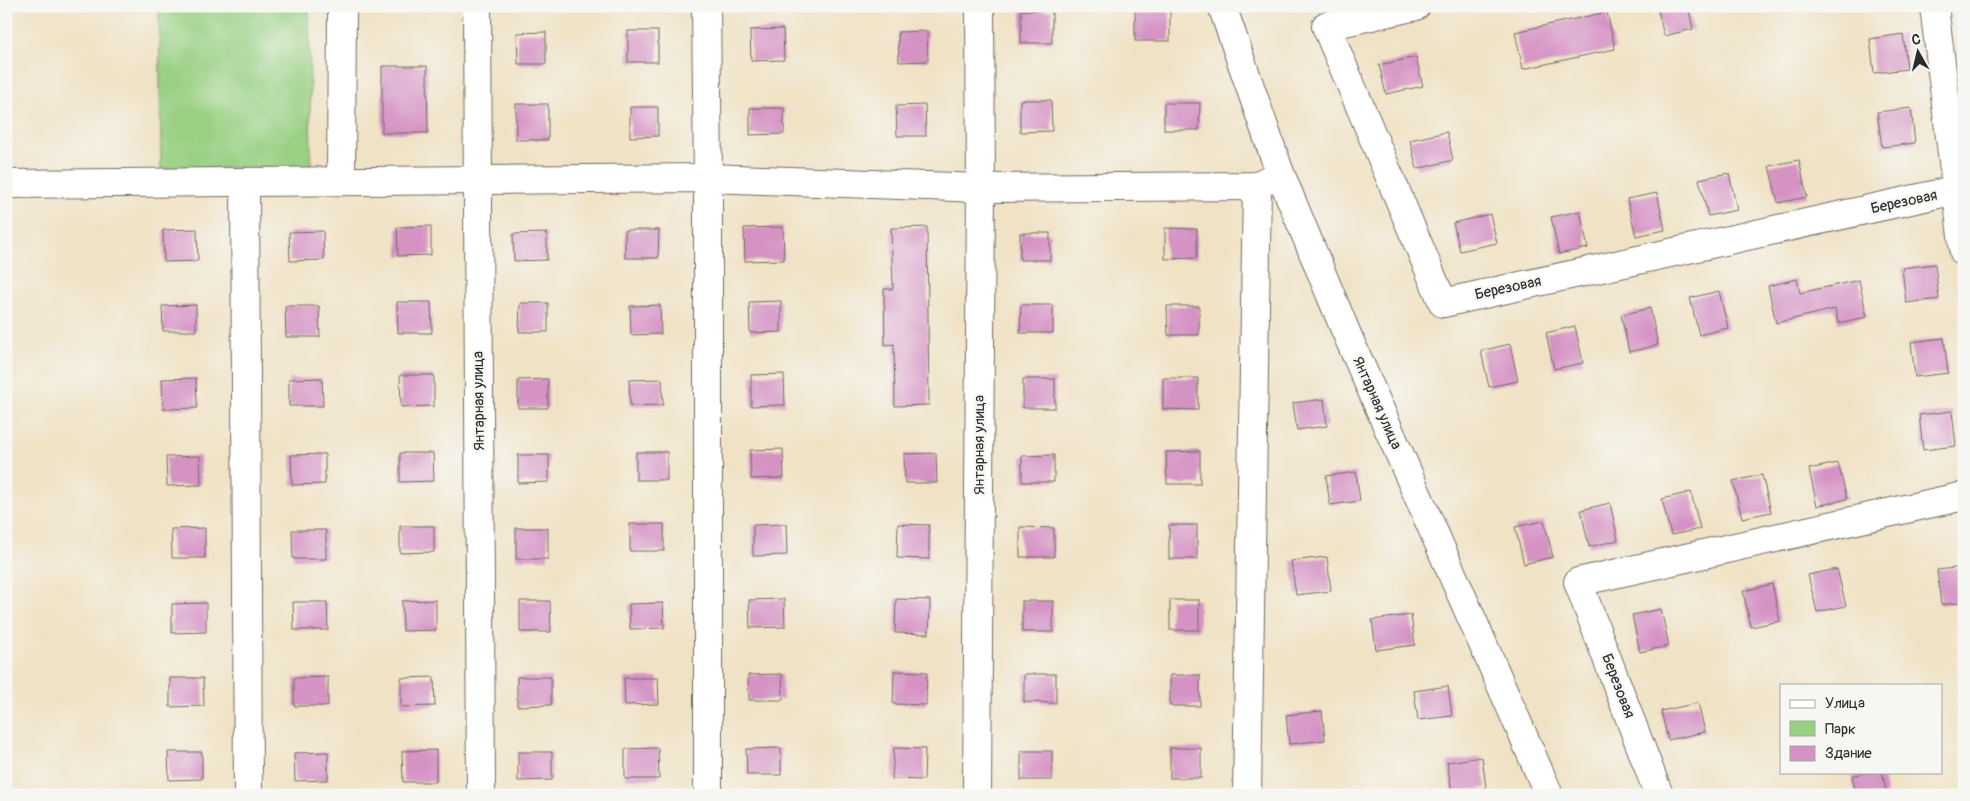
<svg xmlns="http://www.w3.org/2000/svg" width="1970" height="801" font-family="Pangolin,sans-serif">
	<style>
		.green { fill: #99d083; stroke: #627e57 }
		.building { fill: #d593c4 }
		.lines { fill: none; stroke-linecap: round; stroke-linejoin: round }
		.minor-casing { stroke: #706b61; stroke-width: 30 }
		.minor { stroke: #fff; stroke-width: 28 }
		.labels { text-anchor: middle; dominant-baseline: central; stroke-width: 5; stroke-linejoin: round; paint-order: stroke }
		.street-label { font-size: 15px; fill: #2b2b2b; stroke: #f6f6f2 }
	</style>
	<rect width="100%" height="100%" fill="#f6f6f2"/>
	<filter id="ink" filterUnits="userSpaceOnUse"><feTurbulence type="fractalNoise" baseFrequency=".02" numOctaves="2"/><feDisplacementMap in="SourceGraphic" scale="10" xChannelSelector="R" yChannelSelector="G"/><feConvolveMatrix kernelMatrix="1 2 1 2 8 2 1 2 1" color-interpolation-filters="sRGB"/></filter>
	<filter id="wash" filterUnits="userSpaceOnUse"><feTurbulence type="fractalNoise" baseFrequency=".0096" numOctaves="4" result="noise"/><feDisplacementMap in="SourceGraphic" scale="20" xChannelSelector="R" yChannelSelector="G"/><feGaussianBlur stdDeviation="1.12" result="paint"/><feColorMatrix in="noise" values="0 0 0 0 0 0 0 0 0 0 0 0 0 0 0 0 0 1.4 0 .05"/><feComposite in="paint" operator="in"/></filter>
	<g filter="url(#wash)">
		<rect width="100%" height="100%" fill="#f0e2c5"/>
		<path class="green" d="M159 6H309L311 167 161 169Z"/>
		<g id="blocks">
			<g class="building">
				<path d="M1657 6H1688L1693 29 1664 36Z"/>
				<rect x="1135" y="9" width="35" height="32"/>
				<path d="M1021 10 1052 11V43H1021Z"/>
				<path d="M1607 12 1615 49 1523 69 1515 32Z"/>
				<path d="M783 29 784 60 751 61 750 30Z"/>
				<rect x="628" y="31" width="30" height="31"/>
				<path d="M927 31 928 61 899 62 898 32Z"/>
				<path d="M546 32V64H518L517 33Z"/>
				<path d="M1903 34 1907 69 1874 73 1870 39Z"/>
				<path d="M1416 57 1423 86 1386 94 1379 65Z"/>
				<path d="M382 66H427L428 133H382Z"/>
				<path d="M1020 100H1051L1052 131 1020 132Z"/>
				<path d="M1164 103H1200L1199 130H1164Z"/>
				<rect x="516" y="104" width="32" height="36"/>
				<path d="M925 105 926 136H897L896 106Z"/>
				<path d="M630 107H658V136L630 137Z"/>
				<path d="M750 108H784V134L750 135Z"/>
				<path d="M1911 108 1915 143 1882 147 1877 112Z"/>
				<path d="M1447 132 1453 160 1417 169 1410 140Z"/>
				<path d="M1799 160 1807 197 1778 203 1769 166Z"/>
				<path d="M1729 173 1737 210 1708 216 1699 179Z"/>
				<path d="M1657 193 1665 230 1636 236 1627 199Z"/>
				<path d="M1580 211 1588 248 1559 254 1551 217Z"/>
				<path d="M1490 214 1497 243 1460 251 1453 223Z"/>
				<path d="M431 226V255L398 256 397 227Z"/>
				<path d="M783 227 784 260 745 261 744 228Z"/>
				<path d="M927 227 929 405 895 406 894 344 885 345 884 289H893L891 228Z"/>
				<path d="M1165 228 1197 229V258L1165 259Z"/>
				<path d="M197 229 198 261 164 262 163 230Z"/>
				<path d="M625 230H659L658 258H625Z"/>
				<path d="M323 231 324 260 290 261 289 232Z"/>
				<path d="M547 233V260L514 261 513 234Z"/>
				<rect x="1020" y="233" width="30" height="27"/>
				<path d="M1935 264 1939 299 1906 303 1902 268Z"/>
				<path d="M1797 279 1800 293 1859 280 1867 317 1838 323 1835 309 1776 323 1768 286Z"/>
				<path d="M1719 291 1728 328 1699 335 1690 298Z"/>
				<path d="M781 301V332L750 333 749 302Z"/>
				<path d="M397 302H431L432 333H398Z"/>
				<path d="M520 303H548V332H519Z"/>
				<path d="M196 305V331H163L162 306Z"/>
				<path d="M660 305 661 334 631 335 630 306Z"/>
				<path d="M1021 305H1053V333H1020Z"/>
				<path d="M285 306H319L320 337H286Z"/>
				<path d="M1167 306H1199V335H1168Z"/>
				<path d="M1650 308 1658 345 1629 352 1621 315Z"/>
				<path d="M1575 326 1583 363 1554 369 1546 333Z"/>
				<path d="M1944 338 1948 373 1915 377 1911 342Z"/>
				<path d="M1510 344 1518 381 1489 387 1481 351Z"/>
				<path d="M784 374 785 405 751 406V375Z"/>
				<path d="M400 375H434V406L401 407Z"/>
				<path d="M196 378 197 408 163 409 162 379Z"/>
				<path d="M322 378 323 406H289V379Z"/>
				<path d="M1163 378H1198V410L1163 409Z"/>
				<path d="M548 379V408H518V380Z"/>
				<path d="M662 379 663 405 630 406 629 380Z"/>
				<rect x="1023" y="379" width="32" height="29"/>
				<path d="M1324 399 1327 426 1297 430 1293 403Z"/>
				<path d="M1952 411 1956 446 1923 450 1919 415Z"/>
				<path d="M783 449 784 478 751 479 750 450Z"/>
				<path d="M1200 451V484H1167L1166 452Z"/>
				<rect x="636" y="452" width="31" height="28"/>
				<path d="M400 453H433L434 481 400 482Z"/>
				<path d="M936 453 937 483H905L904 454Z"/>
				<path d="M325 454V484L292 485 291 455Z"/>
				<path d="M518 455H549V482L518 483Z"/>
				<path d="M1054 455V482H1022V456Z"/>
				<path d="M200 456 201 485 167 486 166 457Z"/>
				<path d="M1838 463 1847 499 1817 506 1809 469Z"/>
				<path d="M1356 472 1360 501 1330 505 1326 476Z"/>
				<path d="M1762 475 1771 512 1742 518 1733 481Z"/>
				<path d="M1691 492 1700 529 1671 535 1662 499Z"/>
				<path d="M1610 503 1618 540 1589 547 1581 510Z"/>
				<path d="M1544 521 1553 557 1524 564 1515 527Z"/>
				<rect x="630" y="524" width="34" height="27"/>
				<path d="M786 524 787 555 753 556V525Z"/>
				<path d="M898 524 929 525V559L897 558Z"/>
				<rect x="1169" y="525" width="28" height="34"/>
				<path d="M400 526H434V552L400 553Z"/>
				<path d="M1020 527 1054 528V557H1020Z"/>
				<path d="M205 528V558H172L171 529Z"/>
				<rect x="516" y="528" width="32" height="31"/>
				<path d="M292 530H326V559H293Z"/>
				<path d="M1327 557 1331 591 1296 595 1291 561Z"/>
				<path d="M1964 567V602L1941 605 1937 570Z"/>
				<path d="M1837 569 1846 606 1817 612 1808 575Z"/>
				<path d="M1772 584 1780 621 1751 627 1743 591Z"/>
				<path d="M784 599 785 627 750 628 749 600Z"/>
				<path d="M896 599 930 600 929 634 895 633Z"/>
				<path d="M436 600V630L403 631 402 601Z"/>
				<rect x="1170" y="600" width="29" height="30"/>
				<path d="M520 601H550L551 632H520Z"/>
				<rect x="1022" y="601" width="31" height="31"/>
				<path d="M293 602H327L328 630H294Z"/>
				<path d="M206 603V632L172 633V604Z"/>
				<path d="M663 603 664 628 630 629 629 604Z"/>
				<path d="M1661 609 1669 646 1640 652 1632 615Z"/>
				<path d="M1411 615 1415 645 1376 650 1372 620Z"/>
				<path d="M894 671 927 672 926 705 893 704Z"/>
				<path d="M782 674 783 700H749L748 675Z"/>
				<path d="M1024 674H1056V703L1024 702Z"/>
				<rect x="1170" y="675" width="30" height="31"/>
				<path d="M328 677V706H294V678Z"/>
				<path d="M434 677 435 706 401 707V678Z"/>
				<path d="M517 677H551V705L517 706Z"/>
				<path d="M170 678H203L204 706 170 707Z"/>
				<path d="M624 678H658L659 704 625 705Z"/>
				<path d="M1448 686 1452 716 1418 720 1414 691Z"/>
				<path d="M1698 703 1705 732 1668 740 1661 711Z"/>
				<path d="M1322 711 1325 740 1289 744 1286 715Z"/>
				<path d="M658 748 659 779H625V749Z"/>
				<path d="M781 748V775H747L746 749Z"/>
				<path d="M894 748 925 749 924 780 892 779Z"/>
				<rect x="1170" y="748" width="31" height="30"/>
				<path d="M436 750V782H403L402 751Z"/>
				<rect x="1021" y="751" width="31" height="29"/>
				<path d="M168 752H202V779L169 780Z"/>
				<path d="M328 752V780L295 781 294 753Z"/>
				<path d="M518 752H552V780L518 781Z"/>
				<path d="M1482 757 1486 788 1452 792 1447 762Z"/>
				<path d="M1868 772H1882L1887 795H1856L1852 776Z"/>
			</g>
		</g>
	</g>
	<g filter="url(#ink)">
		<use href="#blocks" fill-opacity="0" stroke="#706b61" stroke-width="1"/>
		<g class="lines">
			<g class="minor-casing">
				<g id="minor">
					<path d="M477 6 481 795"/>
					<path d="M706 6 708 178V795"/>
					<path d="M1222 6 1280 173 1346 332 1547 790V795"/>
					<path d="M1416 6 1326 26 1443 303 1956 190"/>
					<path d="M1934 6 1964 252"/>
					<path d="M341 181 342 6"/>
					<path d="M245 182 248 795"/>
					<path d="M6 184 708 178 981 188 1257 186 1280 173"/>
					<path d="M977 795 981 188 980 6"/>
					<path d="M1247 795 1257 186"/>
					<path d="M1659 795 1578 582 1964 496"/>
				</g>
			</g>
			<use href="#minor" class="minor"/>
		</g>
	</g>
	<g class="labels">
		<g class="street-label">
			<text transform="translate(1904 202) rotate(-12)">Березовая</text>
			<text transform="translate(1508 288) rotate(-12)">Березовая</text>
			<text transform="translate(479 401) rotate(-91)">Янтарная улица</text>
			<text transform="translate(1377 403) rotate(66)">Янтарная улица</text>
			<text transform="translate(979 445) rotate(-90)">Янтарная улица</text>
			<text transform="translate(1618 686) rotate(69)">Березовая</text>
		</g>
	</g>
	<rect width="1970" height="801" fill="none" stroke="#f6f6f2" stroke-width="25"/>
	<rect x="1780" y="684" width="162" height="90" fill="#f6f6f2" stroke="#a5a5a2"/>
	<rect x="1790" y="700" width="25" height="8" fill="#ffffff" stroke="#a5a5a2"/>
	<text x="1825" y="708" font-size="15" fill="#2b2b2b">Улица</text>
	<rect x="1790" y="721" width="25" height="15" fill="#99d083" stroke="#a5a5a2"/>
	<text x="1825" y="734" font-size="15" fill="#2b2b2b">Парк</text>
	<rect x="1790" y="746" width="25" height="15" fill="#d593c4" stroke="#a5a5a2"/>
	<text x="1825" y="758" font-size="15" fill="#2b2b2b">Здание</text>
	<g transform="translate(1918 52) rotate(352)" stroke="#f6f6f2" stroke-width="4" paint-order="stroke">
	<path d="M0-4L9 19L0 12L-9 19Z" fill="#2b2b2b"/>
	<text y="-8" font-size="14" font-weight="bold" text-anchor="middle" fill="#2b2b2b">С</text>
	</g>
</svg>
